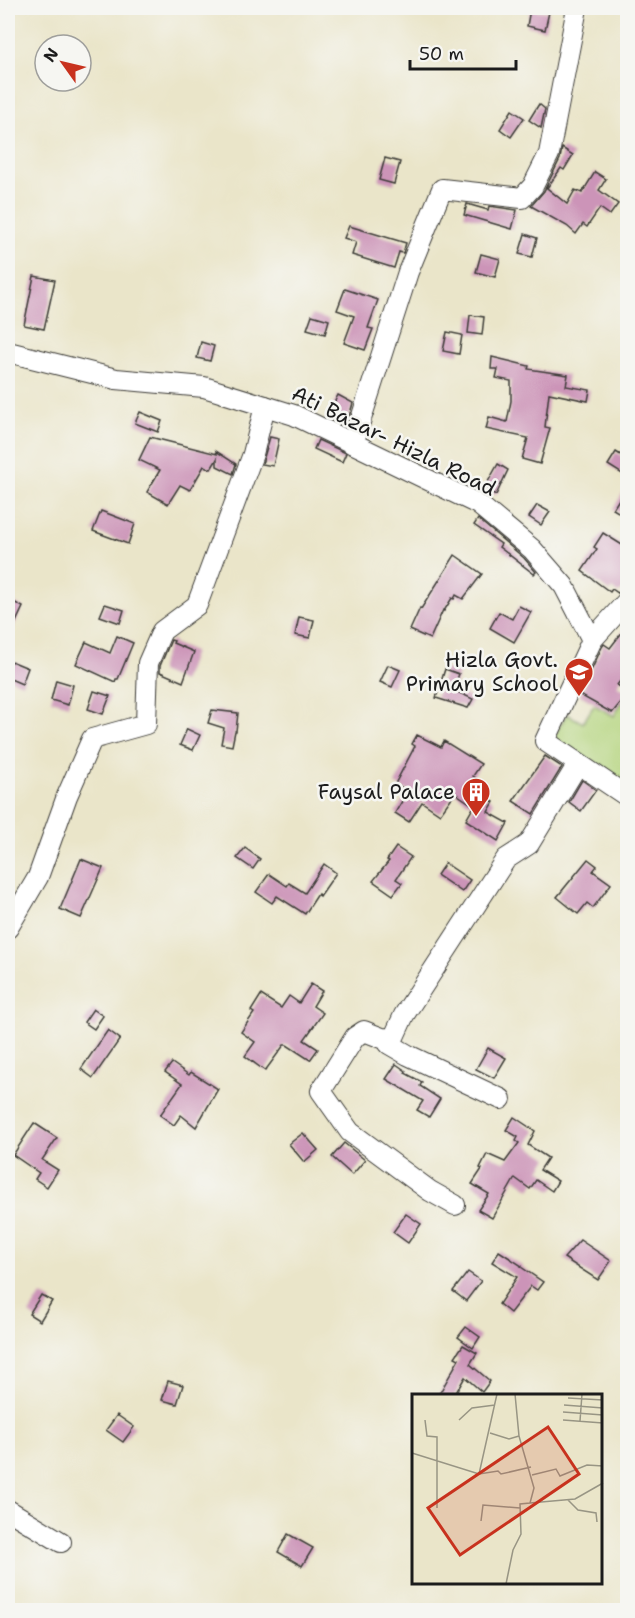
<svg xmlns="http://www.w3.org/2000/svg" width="635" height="1618" font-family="'Shantell Sans',sans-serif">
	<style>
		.green { fill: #b2d37a; stroke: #67784b; stroke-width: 1.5 }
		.building { fill: #cc94b8 }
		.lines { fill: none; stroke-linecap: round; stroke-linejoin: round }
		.minor-casing { stroke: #3b3a36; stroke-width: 22 }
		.minor { stroke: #fff; stroke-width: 20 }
		.labels { text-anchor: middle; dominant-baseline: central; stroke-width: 5; stroke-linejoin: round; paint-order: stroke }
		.street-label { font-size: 21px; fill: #1c1c1c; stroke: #f6f6f2 }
		.poi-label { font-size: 21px; fill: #1c1c1c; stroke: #f6f6f2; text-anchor: end }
		.inset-road { fill: none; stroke: #989584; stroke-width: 1.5 }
		.view { fill: #c8321e; fill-opacity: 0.15; stroke: #c8321e; stroke-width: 3 }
		.inset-edge { fill: none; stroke: #1c1c1c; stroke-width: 3 }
	</style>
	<rect width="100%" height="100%" fill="#f6f6f2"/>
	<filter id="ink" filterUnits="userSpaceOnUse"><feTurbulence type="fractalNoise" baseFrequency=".0167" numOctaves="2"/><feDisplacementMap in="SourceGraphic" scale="12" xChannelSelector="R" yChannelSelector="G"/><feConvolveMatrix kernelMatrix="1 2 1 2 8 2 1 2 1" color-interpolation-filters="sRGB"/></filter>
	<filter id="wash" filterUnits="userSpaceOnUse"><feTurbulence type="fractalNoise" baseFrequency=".008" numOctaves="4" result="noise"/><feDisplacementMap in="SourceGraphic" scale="24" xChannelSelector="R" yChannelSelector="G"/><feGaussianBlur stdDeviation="1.35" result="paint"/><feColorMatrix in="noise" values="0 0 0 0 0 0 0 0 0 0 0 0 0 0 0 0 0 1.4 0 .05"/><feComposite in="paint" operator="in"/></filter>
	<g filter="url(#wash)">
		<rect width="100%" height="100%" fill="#eae5c9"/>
		<path class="green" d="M622 702 627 705V786L551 742 567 714 583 723 594 705 614 716Z"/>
		<g id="blocks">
			<g class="building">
				<path d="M530 9 549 12 545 30 527 26Z"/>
				<path d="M539 104 545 109 541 128 529 120Z"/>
				<path d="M512 110 524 118 511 137 500 129Z"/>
				<path d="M562 148 573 155 564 170 561 168 547 188 567 204 575 190 582 193 595 172 606 179 599 190 618 204 610 215 600 208 587 227 583 224 576 234 567 226 531 206 544 191 560 159Z"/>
				<path d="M385 158 400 162 394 184 379 180Z"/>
				<path d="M467 204 488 210 489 206 517 210 512 229 464 215Z"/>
				<path d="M349 226 406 243 403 253 399 252 394 268 352 255 356 242 344 238Z"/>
				<path d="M525 234 537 238 532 257 519 254Z"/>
				<path d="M481 254 500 259 495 277 476 272Z"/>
				<path d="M34 276 55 280 44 329 24 325Z"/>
				<path d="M345 289 378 300 368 328 373 329 365 350 344 343 354 316 337 310Z"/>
				<path d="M312 315 329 320 325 334 307 329Z"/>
				<path d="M470 315 484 317 482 335 468 333Z"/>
				<path d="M447 332 462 335 459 354 443 351Z"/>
				<path d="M201 342 214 346 210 361 197 358Z"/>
				<path d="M492 357 529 366 528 369 568 375 566 386 590 390 588 401 549 393 545 427 550 428 540 464 522 459 528 438 486 429 489 417 507 422 511 401V381L496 378 498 369H491Z"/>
				<path d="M338 395 353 403 346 427 327 417Z"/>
				<path d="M140 412 162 421 158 432 135 423Z"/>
				<path d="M150 437 217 454 216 451 236 464 233 474 217 466V459L211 469 204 466 190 490 180 485 168 504 147 492 160 470 139 460Z"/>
				<path d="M270 437 279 439 273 466 262 464Z"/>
				<path d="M318 440 346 453 342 462 314 449Z"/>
				<path d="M616 452 627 459V477L608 465Z"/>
				<path d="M498 464 508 470 496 495 484 489Z"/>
				<path d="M627 486V508L623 515 613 509Z"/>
				<path d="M537 505 550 512 541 525 529 517Z"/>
				<path d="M101 511 135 524 128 544 93 531Z"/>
				<path d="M478 519 524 558 536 572 534 574 499 547 501 544 474 525Z"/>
				<path d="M603 533 627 548V588L618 593 612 589 610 592 582 571 597 549 594 547Z"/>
				<path d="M455 555 482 574 463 599 456 595 454 599 452 598 444 611 443 610 430 639 410 630 420 608 421 609Z"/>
				<path d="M8 599 23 607 8 639Z"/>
				<path d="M105 604 124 610 120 623 100 616Z"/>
				<path d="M519 606 531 612 514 642 490 628 499 612 512 619Z"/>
				<path d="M299 617 314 620 310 638 295 635Z"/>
				<path d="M627 626V672L617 685 627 691V695L612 713 580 695 602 647 604 644 610 648Z"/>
				<path d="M117 636 133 643 118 679H116L115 682 76 664 86 642 110 653Z"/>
				<path d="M171 640 174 641 173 643 194 652 183 682 160 672V666Z"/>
				<path d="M11 661 28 668 22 684 8 678V671Z"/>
				<path d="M388 665 400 670 392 687 380 682Z"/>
				<path d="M445 669 459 674 453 690 473 699 468 708 436 698Z"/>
				<path d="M56 680 73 685 68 705 51 700Z"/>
				<path d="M94 691 110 696 103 714 88 709Z"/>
				<path d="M212 710 238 713 236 731H235L232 746 221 744 224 728 208 723Z"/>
				<path d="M187 729 200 735 193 750 180 745Z"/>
				<path d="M417 735 441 747 444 741 481 764 473 776 478 780 472 788 494 802 488 812 508 823 498 841 466 820 474 806 455 793 440 814 422 802 409 822 395 813 408 791 395 784 415 746 412 744Z"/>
				<path d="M545 756 562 767 533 814 513 801Z"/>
				<path d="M582 780 596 790 581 811 569 802Z"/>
				<path d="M396 847 411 857 396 879 402 883 393 895 373 881 389 861 387 860Z"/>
				<path d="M245 848 260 859 253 869 237 858Z"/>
				<path d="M81 859 103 868 81 918 60 909Z"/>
				<path d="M588 859 597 866 593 871 611 884 593 908 587 903 578 914 557 897Z"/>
				<path d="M445 863 470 880 462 892 437 875Z"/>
				<path d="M324 864 336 873 320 896 318 894 305 914 277 896 272 903 256 892 269 874 287 886 289 883 305 893Z"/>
				<path d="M311 984 322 991 313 1006 323 1013 304 1040 318 1049 310 1060 287 1045H284L265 1071 245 1056 255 1042 241 1032 254 1013 251 1011 261 995 281 1008 289 996 299 1003Z"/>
				<path d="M93 1009 103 1016 94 1029 84 1022Z"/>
				<path d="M108 1030 120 1039 93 1078 81 1069Z"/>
				<path d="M488 1048 506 1058 494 1078 476 1069Z"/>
				<path d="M172 1063 189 1075 191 1072 218 1089 196 1127 181 1115 174 1125 160 1115 182 1084 165 1072Z"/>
				<path d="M396 1064 406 1071 405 1073 422 1082 420 1086 440 1099 429 1117 417 1110 423 1101 386 1079Z"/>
				<path d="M514 1117 535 1131 528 1145 548 1158 540 1170 558 1181 552 1191 536 1180 530 1189 515 1178 492 1218 478 1210 489 1194 472 1184 482 1169 480 1168 487 1154 505 1162 519 1143 516 1141 518 1137 506 1130Z"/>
				<path d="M34 1123 57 1138 42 1160 58 1170 47 1187 35 1179 39 1173 13 1155Z"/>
				<path d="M303 1133 318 1150 304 1162 289 1144Z"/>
				<path d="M344 1143 365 1160 352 1175 332 1157Z"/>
				<path d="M406 1214 421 1224 408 1243 393 1232Z"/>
				<path d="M580 1240 611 1261 598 1280 564 1258Z"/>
				<path d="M499 1251 522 1266 521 1267 543 1282 537 1290 531 1286 510 1313 499 1304 517 1277 492 1262Z"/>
				<path d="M468 1272 481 1281 466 1301 453 1291Z"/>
				<path d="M41 1295 52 1301 40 1321 29 1314Z"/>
				<path d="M466 1327 480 1337 473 1348 458 1337Z"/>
				<path d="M463 1345 477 1353 470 1364 490 1381 482 1392 465 1377 454 1396H438L459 1359 455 1357Z"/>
				<path d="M168 1381 183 1385 177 1404 162 1400Z"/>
				<path d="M117 1415 134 1427 123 1442 106 1430Z"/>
				<path d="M288 1534 313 1548 302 1566 278 1552Z"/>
			</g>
		</g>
	</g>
	<g filter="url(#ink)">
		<use href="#blocks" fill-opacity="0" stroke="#3b3a36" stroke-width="1.5"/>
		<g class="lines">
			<g class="minor-casing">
				<g id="minor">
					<path d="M8 352 116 379 204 387 294 415 478 504 532 549 564 586 592 640 545 741 628 797"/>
					<path d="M353 444 408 272 442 189 522 198 533 186 549 154 577 8"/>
					<path d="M592 640 628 600"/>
					<path d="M8 928 38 877 67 796 92 739 146 724 148 663 162 631 197 605 253 454 265 406"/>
					<path d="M393 1039 389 1044 408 1055 501 1099"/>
					<path d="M455 1205 430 1191 350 1132 321 1091 355 1037 364 1031 382 1038 393 1039 404 1015 498 871 506 859 529 844 578 764"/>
					<path d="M8 1510 61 1542"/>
				</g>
			</g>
			<use href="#minor" class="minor"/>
		</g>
	</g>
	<defs>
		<g id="school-pin" transform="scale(1.5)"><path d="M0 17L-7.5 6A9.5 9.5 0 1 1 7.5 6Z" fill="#c8321e" stroke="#f6f6f2"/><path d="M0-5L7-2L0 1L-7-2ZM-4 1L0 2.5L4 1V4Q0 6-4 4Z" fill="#fff"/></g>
		<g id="building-pin" transform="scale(1.5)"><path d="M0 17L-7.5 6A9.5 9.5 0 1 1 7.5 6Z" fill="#c8321e" stroke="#f6f6f2"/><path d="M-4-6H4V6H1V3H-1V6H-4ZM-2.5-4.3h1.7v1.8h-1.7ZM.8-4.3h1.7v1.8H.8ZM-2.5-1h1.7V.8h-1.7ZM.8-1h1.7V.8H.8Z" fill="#fff"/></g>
	</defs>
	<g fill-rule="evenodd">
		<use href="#school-pin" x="579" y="672"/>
		<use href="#building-pin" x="476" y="792"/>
	</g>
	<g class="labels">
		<g class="street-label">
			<text transform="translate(394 441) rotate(26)">Ati Bazar- Hizla Road</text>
		</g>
		<g class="poi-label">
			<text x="558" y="660">Hizla Govt.<tspan x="558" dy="24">Primary School</tspan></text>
			<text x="455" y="792">Faysal Palace</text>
		</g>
	</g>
	<g transform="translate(412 1394)">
		<rect width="190" height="190" fill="#eae5c9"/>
		<path class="inset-road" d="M156 4 191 6M152 11 191 14M151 18 191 21M13 26 15 42 25 43V114M47 26 60 14 83 11M151 26 191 29M168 27 170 0M78 39 97 45 107 42M0 59 67 80 86 77 89 80 119 73M67 80 85 0M120 81 144 75 148 82 175 71 191 72M156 106 166 116 184 119 185 128M118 109 163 105 191 89M69 127 71 111 108 114M94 190 101 156 109 140 108 110 118 109 122 94 107 42 103 0"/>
		<path class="view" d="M136 33 167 80 48 161 16 114Z"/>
		<rect width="190" height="190" class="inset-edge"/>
	</g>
	<rect width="635" height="1618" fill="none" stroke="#f6f6f2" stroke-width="30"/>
	<g transform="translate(63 63) rotate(304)"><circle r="28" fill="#f6f6f2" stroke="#9f9f9c" stroke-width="1.5"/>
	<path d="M0-4.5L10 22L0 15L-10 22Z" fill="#c8321e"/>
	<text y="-9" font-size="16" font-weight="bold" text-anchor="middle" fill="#1c1c1c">N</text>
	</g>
	<path d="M410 60v9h106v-9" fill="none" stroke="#1c1c1c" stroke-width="3"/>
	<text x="419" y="60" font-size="18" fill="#1c1c1c" stroke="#f6f6f2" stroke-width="4.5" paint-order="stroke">50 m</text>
</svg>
